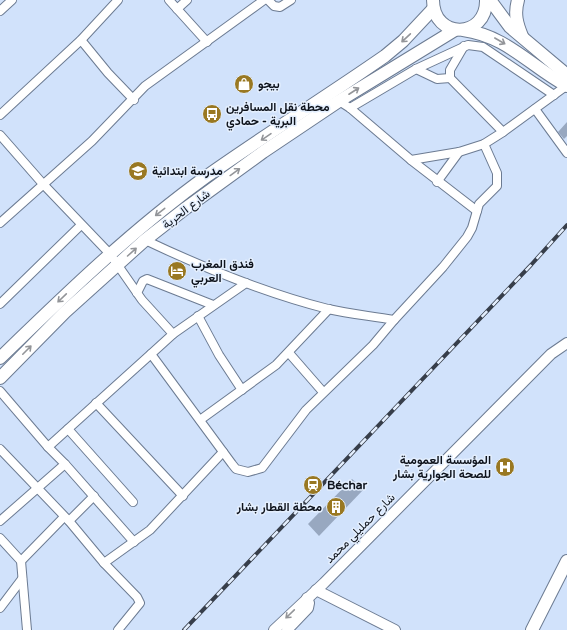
<svg xmlns="http://www.w3.org/2000/svg" width="567" height="630" font-family="'Varela Round',Vazirmatn,sans-serif">
	<style>
		.building { fill: #98a8c0 }
		.lines { fill: none; stroke-linecap: round; stroke-linejoin: round }
		.minor-casing { stroke: #6c7b92; stroke-width: 10 }
		.tertiary-casing { stroke: #6c7b92; stroke-width: 12 }
		.secondary-casing { stroke: #6c7b92; stroke-width: 14 }
		.minor { stroke: #fff; stroke-width: 8 }
		.tertiary { stroke: #fff; stroke-width: 10 }
		.secondary { stroke: #fff; stroke-width: 12 }
		.rail-casing { stroke: #373e4a; stroke-width: 4 }
		.rail { stroke: #e4effe; stroke-width: 2.5; stroke-dasharray: 8; stroke-linecap: butt }
		.oneway { stroke: #939599 }
		.labels { text-anchor: middle; dominant-baseline: central; stroke-width: 3; stroke-linejoin: round; paint-order: stroke }
		.poi-label { font-size: 12px; font-weight: bold; fill: #0e131c; stroke: #e4effe; text-anchor: start }
		.street-label { font-size: 12px; fill: #0e131c; stroke: #e4effe }
	</style>
	<rect width="100%" height="100%" fill="#d1e2fb"/>
	<g class="building">
		<path d="M567 122V136L564 139 558 132Z"/>
		<path d="M352 479 364 489 319 536 308 524Z"/>
	</g>
	<g class="lines">
		<g class="minor-casing">
			<g id="minor">
				<path d="M169 0 207 42"/>
				<path d="M268 0 274 6 280 7 291 0"/>
				<path d="M177 9 187 0"/>
				<path d="M0 11 12 0"/>
				<path d="M81 40 108 73 134 100"/>
				<path d="M464 46 450 70V78L503 132"/>
				<path d="M416 69 437 79 450 78"/>
				<path d="M339 101 350 108 411 160 459 152 484 144 503 132 566 86"/>
				<path d="M350 108 416 69 468 45 483 47 554 95"/>
				<path d="M535 109 567 153"/>
				<path d="M0 115 81 40 118 0"/>
				<path d="M0 135 43 184 110 254 142 300 173 334 246 283"/>
				<path d="M411 160 477 211"/>
				<path d="M437 182 459 152"/>
				<path d="M0 223 92 141 145 86 264 0"/>
				<path d="M145 240C204 268 265 293 328 309 350 314 372 316 394 320L443 267 467 237 472 228 479 204 497 186V173L484 144"/>
				<path d="M137 293 143 281 147 279 213 305"/>
				<path d="M0 304 81 225"/>
				<path d="M198 316 219 355 242 390"/>
				<path d="M173 334 151 354 232 464 236 469 248 472 262 468 306 410 373 345 394 320"/>
				<path d="M289 353 323 392"/>
				<path d="M0 391 48 447 151 354"/>
				<path d="M96 403 183 496"/>
				<path d="M200 420 276 365 329 309"/>
				<path d="M68 429 133 502"/>
				<path d="M0 449 69 521 104 563 150 530 223 452"/>
				<path d="M65 464 134 542"/>
				<path d="M0 521 65 464 48 447"/>
				<path d="M69 521 94 496"/>
				<path d="M0 538 21 561 64 517"/>
				<path d="M21 561 27 630"/>
				<path d="M104 563 137 597 140 603 118 630"/>
				<path d="M0 608 22 579"/>
			</g>
		</g>
		<g class="tertiary-casing">
			<g id="tertiary">
				<path d="M316 590 395 630"/>
				<path d="M274 630 324 583 551 354 567 343"/>
				<path d="M287 630 308 608 309 603 307 598"/>
			</g>
		</g>
		<g class="secondary-casing">
			<g id="secondary">
				<path d="M433 0C433 40 487 39 486 0"/>
				<path d="M490 0 510 27 567 75"/>
				<path d="M518 0C514 14 517 24 522 36"/>
				<path d="M463 30C507 36 530 66 567 86"/>
				<path d="M0 358C66 294 132 230 207 176 265 135 326 97 385 56L403 41 433 9"/>
				<path d="M0 378 65 312 145 240 186 208 263 152 339 101 455 30"/>
				<path d="M532 630 567 561"/>
			</g>
		</g>
		<use href="#minor" class="minor"/>
		<use href="#tertiary" class="tertiary"/>
		<use href="#secondary" class="secondary"/>
		<g class="rail-casing">
			<path id="rail" d="M184 630 531 265 567 225"/>
		</g>
		<use href="#rail" class="rail"/>
	</g>
	<defs><path id="oneway-shaft" d="M-6 0H5M1.5-3L5.5 0L1.5 3" fill="none" stroke-width="1.6" stroke-linecap="round" stroke-linejoin="round"/></defs>
	<g class="oneway">
		<use href="#oneway-shaft" transform="translate(406 38) rotate(137)"/>
		<use href="#oneway-shaft" transform="translate(500 41) rotate(30)"/>
		<use href="#oneway-shaft" transform="translate(354 91) rotate(-33)"/>
		<use href="#oneway-shaft" transform="translate(266 137) rotate(146)"/>
		<use href="#oneway-shaft" transform="translate(235 172) rotate(-36)"/>
		<use href="#oneway-shaft" transform="translate(160 212) rotate(142)"/>
		<use href="#oneway-shaft" transform="translate(132 252) rotate(-42)"/>
		<use href="#oneway-shaft" transform="translate(62 298) rotate(136)"/>
		<use href="#oneway-shaft" transform="translate(27 350) rotate(-45)"/>
		<use href="#oneway-shaft" transform="translate(290 614) rotate(136)"/>
	</g>
	<defs>
		<g id="shop-disc" transform="scale(1)"><circle r="9.5" fill="#997822" stroke="#e4effe"/><path d="M-5-2.5h2.3a2.7 3.5 0 0 1 5.4 0H5L5.5 6h-11ZM-1.5-2.5h3a1.5 2.3 0 0 0-3 0Z" fill="#fff"/></g>
		<g id="bus-disc" transform="scale(1)"><circle r="9.5" fill="#997822" stroke="#e4effe"/><path d="M-5-6H5V4H4V6H2V4H-2V6H-4V4H-5ZM-3.5-4V0h7V-4ZM-3.5 1.2v1.5H-2V1.2ZM2 1.2v1.5H3.5V1.2Z" fill="#fff"/></g>
		<g id="school-disc" transform="scale(1)"><circle r="9.5" fill="#997822" stroke="#e4effe"/><path d="M0-5L7-2L0 1L-7-2ZM-4 1L0 2.5L4 1V4Q0 6-4 4Z" fill="#fff"/></g>
		<g id="hotel-disc" transform="scale(1)"><circle r="9.5" fill="#997822" stroke="#e4effe"/><path d="M-6-4.5h1.5V1H6V5H4.5V3h-9V5H-6ZM-4 0a1.8 1.8 0 1 1 3.6 0ZM.5 0V-2.5h3Q6-2.5 6 0Z" fill="#fff"/></g>
		<g id="hospital-disc" transform="scale(1)"><circle r="9.5" fill="#997822" stroke="#e4effe"/><path d="M-5-5h3v3.5h4V-5h3V5h-3V1.5h-4V5h-3Z" fill="#fff"/></g>
		<g id="station-disc" transform="scale(1)"><circle r="9.5" fill="#997822" stroke="#e4effe"/><path d="M-3-6H3Q5-6 5-4V2Q5 4 3 4L4.5 6H3L1.5 4h-3L-3 6H-4.5L-3 4Q-5 4-5 2V-4Q-5-6-3-6ZM-3.5-4v3h7v-3ZM-3.5 1v1.5H-2V1ZM2 1v1.5H3.5V1Z" fill="#fff"/></g>
		<g id="building-disc" transform="scale(1)"><circle r="9.5" fill="#997822" stroke="#e4effe"/><path d="M-4-6H4V6H1V3H-1V6H-4ZM-2.5-4.3h1.7v1.8h-1.7ZM.8-4.3h1.7v1.8H.8ZM-2.5-1h1.7V.8h-1.7ZM.8-1h1.7V.8H.8Z" fill="#fff"/></g>
	</defs>
	<g fill-rule="evenodd">
		<use href="#shop-disc" x="244" y="84"/>
		<use href="#bus-disc" x="212" y="114"/>
		<use href="#school-disc" x="138" y="171"/>
		<use href="#hotel-disc" x="177" y="271"/>
		<use href="#hospital-disc" x="505" y="467"/>
		<use href="#station-disc" x="313" y="485"/>
		<use href="#building-disc" x="336" y="507"/>
	</g>
	<g class="labels">
		<g class="poi-label">
			<text x="258" y="84">بيجو</text>
			<text x="226" y="107">محطة نقل المسافرين<tspan x="226" dy="14">البرية - حمادي</tspan></text>
			<text x="152" y="171">مدرسة ابتدائية</text>
			<text x="191" y="264">فندق المغرب<tspan x="191" dy="14">العربي</tspan></text>
			<text x="491" y="460" text-anchor="end">المؤسسة العمومية<tspan x="491" dy="14">للصحة الجوارية بشار</tspan></text>
			<text x="327" y="485">Béchar</text>
			<text x="322" y="507" text-anchor="end">محطة القطار بشار</text>
		</g>
		<g class="street-label">
			<text transform="translate(186 209) rotate(-37)">شارع الحرية</text>
			<text transform="translate(360 528) rotate(-45)">شارع حمليلي محمد</text>
		</g>
	</g>
</svg>
